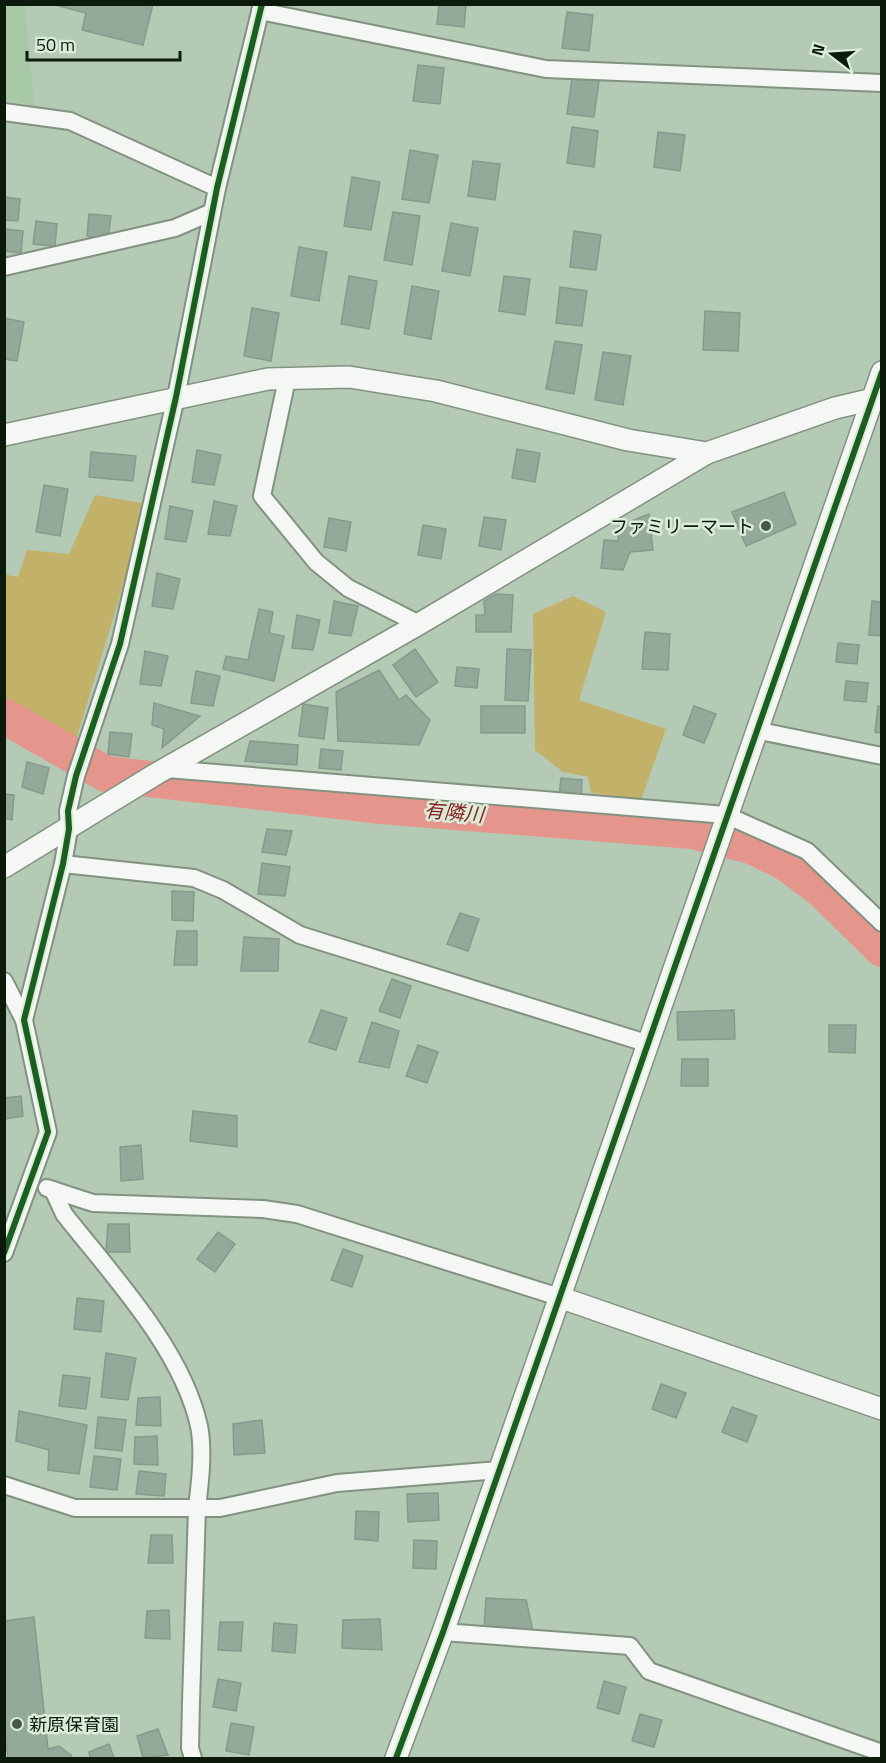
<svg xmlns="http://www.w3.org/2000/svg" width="886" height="1763" font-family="'Titillium Web','Noto Sans JP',sans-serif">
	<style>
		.built { fill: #a8c9a6 }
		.green { fill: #c2b168 }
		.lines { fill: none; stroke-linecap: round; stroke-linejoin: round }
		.river { stroke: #e4968c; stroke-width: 36 }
		.building { fill: #95a99a; stroke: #869a8b; stroke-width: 1.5 }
		.minor-casing { stroke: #829281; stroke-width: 20 }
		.tertiary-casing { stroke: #829281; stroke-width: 24 }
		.minor { stroke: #f4f7f4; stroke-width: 16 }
		.tertiary { stroke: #f4f7f4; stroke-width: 21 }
		.cycleway-casing { stroke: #daedd9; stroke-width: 10 }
		.cycleway { stroke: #1b5e20; stroke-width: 6 }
		.poi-dot { fill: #475847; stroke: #daedd9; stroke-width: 2 }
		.labels { text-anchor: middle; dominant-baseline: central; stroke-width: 5; stroke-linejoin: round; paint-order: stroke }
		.poi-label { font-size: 18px; fill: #0c1a0c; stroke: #daedd9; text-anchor: end }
		.water-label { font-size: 20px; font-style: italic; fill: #891e24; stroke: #daedd9 }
	</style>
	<rect width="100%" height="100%" fill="#b5cab4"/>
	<path class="built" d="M4 5H25L34 106 5 100Z"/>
	<g class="green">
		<path d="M95 495 148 504 75 743 5 706 4 574 18 577 27 550 69 554Z"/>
		<path d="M573 596 606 612 579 700 666 729 641 800 591 793 588 777 563 772 535 750 533 614Z"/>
	</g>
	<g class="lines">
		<path class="river" d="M4 716 106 774 381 806 693 831 751 846 786 863 821 889 882 949"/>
	</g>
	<g class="building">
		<path d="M52 4H153L143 45 82 30 86 13Z"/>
		<path d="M439 4H466L464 27 437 24Z"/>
		<path d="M567 12 593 15 589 51 562 48Z"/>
		<path d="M418 65 444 68 440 104 413 101Z"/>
		<path d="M572 78 599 81 594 117 567 114Z"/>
		<path d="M572 127 598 131 594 167 567 163Z"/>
		<path d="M658 132 685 135 680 171 654 167Z"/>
		<path d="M410 150 438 155 429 203 402 199Z"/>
		<path d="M473 161 500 164 495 200 468 196Z"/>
		<path d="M352 177 380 182 371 230 344 226Z"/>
		<path d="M4 197 20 199 18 221 4 220Z"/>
		<path d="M393 212 420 216 412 265 384 260Z"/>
		<path d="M89 214 111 216 108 239 87 236Z"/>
		<path d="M36 221 57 224 55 246 33 244Z"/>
		<path d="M451 223 478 228 470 276 442 271Z"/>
		<path d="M4 229 23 231 21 253 4 251Z"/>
		<path d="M574 231 601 235 596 270 570 267Z"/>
		<path d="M299 247 327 252 319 301 291 296Z"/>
		<path d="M349 276 377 281 369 329 341 324Z"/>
		<path d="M504 276 530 279 525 315 499 311Z"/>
		<path d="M412 286 439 291 431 339 404 334Z"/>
		<path d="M560 287 587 291 582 326 556 323Z"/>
		<path d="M252 308 279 313 271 361 244 356Z"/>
		<path d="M705 311 740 313 738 351 703 350Z"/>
		<path d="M4 318 24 322 17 361 4 359Z"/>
		<path d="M555 341 582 345 574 394 546 389Z"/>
		<path d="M603 352 631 356 623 405 595 400Z"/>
		<path d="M517 449 540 453 535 482 512 478Z"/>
		<path d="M197 450 221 455 214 485 192 482Z"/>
		<path d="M91 452 136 456 133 481 89 477Z"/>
		<path d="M44 485 68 489 60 536 36 532Z"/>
		<path d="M784 492 796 524 746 546 732 512Z"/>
		<path d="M214 501 237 506 230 536 208 534Z"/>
		<path d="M170 506 193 511 186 542 165 539Z"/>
		<path d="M649 514 653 550 630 552 623 570 601 568 604 540 618 541 619 526Z"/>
		<path d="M484 517 506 520 501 550 479 546Z"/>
		<path d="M329 518 351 522 346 551 324 547Z"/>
		<path d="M423 525 446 529 441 559 418 555Z"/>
		<path d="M157 573 180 579 173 609 152 606Z"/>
		<path d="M496 594 513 595 511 632H476V615H485L484 601Z"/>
		<path d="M334 601 358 606 351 636 329 633Z"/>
		<path d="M872 601 882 602V636L869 635Z"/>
		<path d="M259 609 273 612 269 633 284 636 274 681 223 669 226 656 248 660Z"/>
		<path d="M297 615 320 620 313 650 292 648Z"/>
		<path d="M645 632 670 634 668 670 642 669Z"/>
		<path d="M838 643 859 645 857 664 836 662Z"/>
		<path d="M415 649 438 682 416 697 393 665Z"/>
		<path d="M507 649 531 650 528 701 505 700Z"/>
		<path d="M145 651 168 656 161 686 140 684Z"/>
		<path d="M457 667 479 669 477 688 455 686Z"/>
		<path d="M379 670 399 700 406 695 430 720 419 745 338 741 336 692Z"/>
		<path d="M196 671 220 676 213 706 191 703Z"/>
		<path d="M846 681 868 683 866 702 844 700Z"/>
		<path d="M154 703 200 716 162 748 164 729 152 725Z"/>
		<path d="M303 704 328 708 324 739 299 736Z"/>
		<rect x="481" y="706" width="44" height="27"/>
		<path d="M694 706 716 714 704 743 683 735Z"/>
		<path d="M878 706 882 707V733L875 732Z"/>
		<path d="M110 732 132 734 129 757 108 754Z"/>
		<path d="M250 741 298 745 297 765 245 761Z"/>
		<path d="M321 749 343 751 341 770 319 768Z"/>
		<path d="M27 762 49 768 43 794 22 787Z"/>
		<path d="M561 778 582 780 581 799 559 797Z"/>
		<path d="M4 794 14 795 12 820 4 818Z"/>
		<path d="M267 829 292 831 286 855 262 852Z"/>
		<path d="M262 863 290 867 285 896 258 894Z"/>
		<path d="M172 891 194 892 193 921 172 920Z"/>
		<path d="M460 913 479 919 468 951 447 944Z"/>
		<path d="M177 931H197V965H174Z"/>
		<path d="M244 937 279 939 278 971H241Z"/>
		<path d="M392 979 411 986 400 1018 379 1011Z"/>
		<path d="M321 1010 347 1018 336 1050 309 1042Z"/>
		<path d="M734 1010 735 1039 678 1040 677 1012Z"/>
		<path d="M372 1022 399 1031 389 1068 359 1062Z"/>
		<path d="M829 1025H856L855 1053 829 1052Z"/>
		<path d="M418 1045 438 1052 427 1083 406 1076Z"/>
		<path d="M682 1059H708V1086H681Z"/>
		<path d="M21 1096 23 1116 4 1119V1098Z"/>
		<path d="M193 1111 237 1116V1147L190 1141Z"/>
		<path d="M141 1145 143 1179 121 1181 120 1147Z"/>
		<path d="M108 1224H129L130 1252H106Z"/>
		<path d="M218 1232 235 1244 215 1272 197 1259Z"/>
		<path d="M343 1249 363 1256 352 1287 331 1280Z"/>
		<path d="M77 1298 104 1301 101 1332 74 1329Z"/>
		<path d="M106 1353 136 1358 128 1400 101 1397Z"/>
		<path d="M63 1375 90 1378 86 1409 59 1406Z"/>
		<path d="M661 1384 686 1393 676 1418 652 1409Z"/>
		<path d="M160 1397 161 1426 136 1425 138 1398Z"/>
		<path d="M732 1407 757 1416 747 1442 722 1432Z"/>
		<path d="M19 1411 87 1425 79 1474 48 1470 49 1450 16 1441Z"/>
		<path d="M98 1417 126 1420 122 1451 95 1448Z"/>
		<path d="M262 1420 265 1453 234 1455 233 1424Z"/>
		<path d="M157 1436 158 1465 134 1464 135 1437Z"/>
		<path d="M94 1456 121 1459 117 1490 90 1487Z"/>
		<path d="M139 1471 166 1474 164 1496 136 1494Z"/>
		<path d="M438 1493 439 1520 408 1522 407 1494Z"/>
		<path d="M356 1511 379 1512 378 1541 355 1539Z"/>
		<path d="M151 1535H172L173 1563H148Z"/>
		<path d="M414 1540 437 1541 436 1569 413 1568Z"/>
		<path d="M486 1598 526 1600 533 1631 484 1628Z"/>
		<path d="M169 1610 170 1639 145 1638 147 1611Z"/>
		<path d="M34 1617 48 1749 59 1746 71 1755V1758H8L4 1729V1621Z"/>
		<path d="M380 1619 382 1650 342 1648 343 1620Z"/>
		<path d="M220 1622H243L241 1651 218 1650Z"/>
		<path d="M274 1623 297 1625 295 1653 272 1651Z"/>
		<path d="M218 1679 241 1683 236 1711 213 1707Z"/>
		<path d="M604 1681 626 1687 619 1714 597 1708Z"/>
		<path d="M640 1714 662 1720 654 1747 632 1741Z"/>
		<path d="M231 1723 254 1727 249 1755 226 1751Z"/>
		<path d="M158 1729 168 1755 143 1758 137 1736Z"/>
		<path d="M109 1744 114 1758H90L89 1752Z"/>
	</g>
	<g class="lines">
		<g class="minor-casing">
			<g id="minor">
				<path d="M260 11 546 69 882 83"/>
				<path d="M4 112 70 121 217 188"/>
				<path d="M4 267 175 228 212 212"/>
				<path d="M287 379 262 496 316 562 348 588 419 624"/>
				<path d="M755 730 882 756"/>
				<path d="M167 769 726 815 807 851 882 923"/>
				<path d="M63 864 194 878 223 890 300 935 646 1043"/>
				<path d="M4 981 24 1020"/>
				<path d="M47 1188 93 1203 263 1209 297 1214 559 1297"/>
				<path d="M53 1190 64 1214C112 1275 182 1349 199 1426 204 1451 200 1483 197 1508L191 1702 190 1748 193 1758"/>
				<path d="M4 1253 48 1132 24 1020 63 864 69 829 68 811 76 776 120 644 176 397 217 188 262 4"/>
				<path d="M4 1485 75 1508H220L337 1483 499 1470"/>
				<path d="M443 1632 630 1646 649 1671 882 1753"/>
			</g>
		</g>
		<g class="tertiary-casing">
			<g id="tertiary">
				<path d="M4 435 268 379 349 377 436 391 628 440 707 453 835 408 882 397"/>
				<path d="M4 867 156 774 419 624 707 453"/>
				<path d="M559 1297 882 1409"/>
				<path d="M396 1758 443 1632 882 372"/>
			</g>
		</g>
		<use href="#minor" class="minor"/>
		<use href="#tertiary" class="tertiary"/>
		<g class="cycleway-casing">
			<g id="cycleway">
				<path d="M4 1253 48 1132 24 1020 63 864 69 829 68 811 76 776 120 644 176 397 217 188 262 4"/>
				<path d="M396 1758 443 1632 882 372"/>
			</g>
		</g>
		<use href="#cycleway" class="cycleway"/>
	</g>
	<g class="poi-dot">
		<circle cx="766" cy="526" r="6"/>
		<circle cx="17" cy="1724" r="6"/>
	</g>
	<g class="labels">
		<g class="poi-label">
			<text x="754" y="526">ファミリーマート</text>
			<text x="29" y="1724" text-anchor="start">新原保育園</text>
		</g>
		<g class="water-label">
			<text transform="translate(454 812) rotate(5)">有隣川</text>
		</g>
	</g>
	<rect width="886" height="1763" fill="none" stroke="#0c1a0c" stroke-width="12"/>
	<g transform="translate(832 54) rotate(287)" stroke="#daedd9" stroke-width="4.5" paint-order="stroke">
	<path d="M0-4.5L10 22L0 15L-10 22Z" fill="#0c1a0c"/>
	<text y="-9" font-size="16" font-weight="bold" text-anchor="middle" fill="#0c1a0c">N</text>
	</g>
	<path d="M27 51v9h153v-9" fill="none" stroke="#0c1a0c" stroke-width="3"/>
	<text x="36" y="51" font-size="18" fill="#0c1a0c" stroke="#daedd9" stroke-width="4.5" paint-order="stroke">50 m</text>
</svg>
